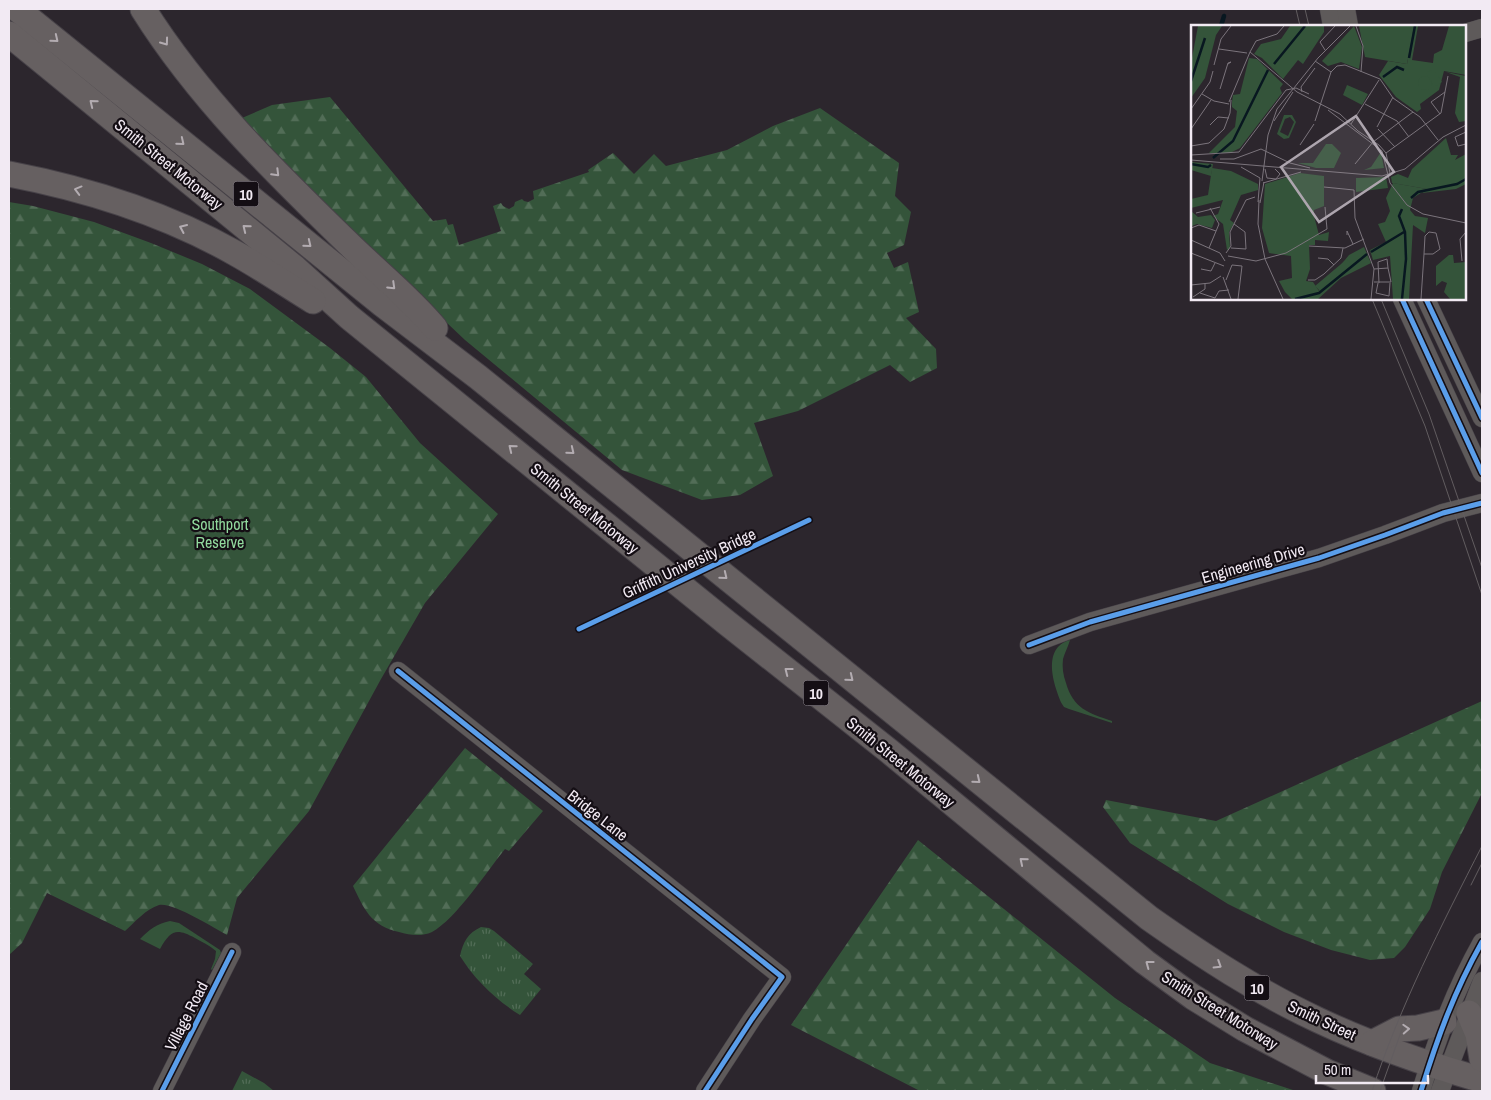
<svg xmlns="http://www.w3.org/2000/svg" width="1491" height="1100" font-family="'Archivo Narrow',sans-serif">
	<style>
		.grass { fill: url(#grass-tufts) }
		.forest { fill: url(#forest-firs) }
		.garden { fill: #34543a }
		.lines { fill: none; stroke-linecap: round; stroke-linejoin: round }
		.stream { stroke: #081720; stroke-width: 4.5 }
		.minor-casing { stroke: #474248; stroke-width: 19 }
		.highway-casing { stroke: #474248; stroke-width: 27 }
		.minor { stroke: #5e5a5a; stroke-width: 18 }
		.highway { stroke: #666061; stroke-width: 25 }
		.tram { stroke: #625d60; stroke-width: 1 }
		.cycleway-casing { stroke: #140e14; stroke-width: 8 }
		.cycleway { stroke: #5a9eea; stroke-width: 5 }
		.oneway { stroke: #b3acb1 }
		.labels { text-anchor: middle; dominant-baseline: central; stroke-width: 4.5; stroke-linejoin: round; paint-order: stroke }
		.shield { fill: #140e14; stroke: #afa8b0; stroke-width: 1 }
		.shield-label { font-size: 15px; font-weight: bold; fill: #f2eaf3 }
		.street-label { font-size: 16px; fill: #f2eaf3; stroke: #140e14 }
		.park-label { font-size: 16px; fill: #91d99d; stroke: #140e14 }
		.inset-river { fill: none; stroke: #081720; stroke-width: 2.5 }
		.inset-road { fill: none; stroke: #7b747c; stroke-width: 1 }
		.view { fill: #ada5ae; fill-opacity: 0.15; stroke: #ada5ae; stroke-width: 2.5 }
		.inset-edge { fill: none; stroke: #f2eaf3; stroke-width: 2.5 }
	</style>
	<defs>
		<pattern id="grass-tufts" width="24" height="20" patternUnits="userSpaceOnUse" patternTransform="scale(1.25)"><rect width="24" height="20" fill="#34543a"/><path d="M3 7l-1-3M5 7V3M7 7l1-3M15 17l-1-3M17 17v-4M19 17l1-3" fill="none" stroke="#526d57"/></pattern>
		<pattern id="forest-firs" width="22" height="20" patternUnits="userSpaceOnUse" patternTransform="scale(1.25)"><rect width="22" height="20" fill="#34543a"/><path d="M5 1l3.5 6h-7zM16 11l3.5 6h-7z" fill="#526d57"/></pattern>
	</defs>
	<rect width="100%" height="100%" fill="#2c262d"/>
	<g class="grass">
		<path d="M481 927 489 928 494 931 533 964 524 974 541 989 520 1015C496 1000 475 980 460 956 463 942 468 933 481 927Z"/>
		<path d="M242 1071 264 1083 274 1091H232Z"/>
	</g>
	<g class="forest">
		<path d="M330 97 433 221 446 219 448 225 453 224 459 245 501 231 493 206 501 203 503 206 509 209 514 206 515 202 522 199 524 201 528 202 534 199 533 191 589 172 588 170 613 153 634 174 654 154 666 166 727 150 773 126 820 108 899 163 895 196 911 212 904 245 887 253 894 268 908 262 919 312 906 318 936 349 937 368 910 382 890 365 798 411 754 423 773 476 740 495 702 500 622 470 465 340 314 197 242 118 272 105Z"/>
		<path d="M9 202 33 206 94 222 151 243 202 264 250 289 330 348 366 377 420 443 498 514 425 603 381 679 309 811 237 898 227 935C214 928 173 902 159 905 146 909 135 922 125 931L47 893 22 943 9 955Z"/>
		<path d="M1482 701V793L1442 872 1430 909 1405 947 1394 958 1370 960 1331 950 1284 932 1228 904 1130 843 1103 807 1106 800 1216 821Z"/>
		<path d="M465 748 543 811 509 851 505 849C487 871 456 919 432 932 421 937 410 935 399 932 371 926 364 909 353 886Z"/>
		<path d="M918 840 1115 998 1210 1063 1296 1091H920L791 1025Z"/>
	</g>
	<g class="garden">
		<path d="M1070 640C1068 647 1065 652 1063 659 1062 667 1063 675 1066 683 1073 708 1088 713 1112 721V723L1069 709 1064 707 1062 704C1054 686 1041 648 1070 640Z"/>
		<path d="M170 921 179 923 220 950 221 953 212 970 211 969 215 959 216 951C209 945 202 942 195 938 176 928 171 930 160 949L140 939C150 929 156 924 170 921Z"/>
	</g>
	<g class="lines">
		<path class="stream" d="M1221 26 1224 16"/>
		<g class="minor-casing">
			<g id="minor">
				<path d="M1329 9 1332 26"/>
				<path d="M1346 9 1349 26"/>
				<path d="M1465 33 1482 28"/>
				<path d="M1402 299 1482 473"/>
				<path d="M1426 299 1482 418"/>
				<path d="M1029 645 1090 622 1319 558 1385 535 1443 513 1482 503"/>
				<path d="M398 671 782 977 752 1019 705 1091"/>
				<path d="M162 1091 232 952"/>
				<path d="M1421 1091C1438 1036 1454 992 1482 942"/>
				<path d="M1440 1091 1482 981"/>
			</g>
		</g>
		<g class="highway-casing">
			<g id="highway">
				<path d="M17 9 382 304 478 377 1149 918C1203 956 1258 992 1318 1020 1371 1045 1426 1064 1482 1080"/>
				<path d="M143 9C200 100 277 174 353 248 381 275 411 299 435 328"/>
				<path d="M9 34 295 268 349 317 727 623 889 751 1145 962 1193 997 1245 1029 1327 1072 1373 1091"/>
				<path d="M9 174C87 189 166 214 235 253 262 268 287 285 313 301"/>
				<path d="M1469 1013 1478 1034 1482 1059"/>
				<path d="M1372 1043 1399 1029 1418 1028 1444 1022"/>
			</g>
		</g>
		<use href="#minor" class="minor"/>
		<use href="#highway" class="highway"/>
		<g class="tram">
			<path d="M1296 9 1300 26"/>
			<path d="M1305 9 1309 26"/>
			<path d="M1372 299 1425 426 1482 595"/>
			<path d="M1381 299 1429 414 1482 568"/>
			<path d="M1471 885 1482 863"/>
			<path d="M1372 1091C1400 1006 1441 926 1482 846"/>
			<path d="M1380 1091 1406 1018"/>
		</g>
		<g class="cycleway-casing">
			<g id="cycleway">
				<path d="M1402 299 1482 473"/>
				<path d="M1426 299 1482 418"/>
				<path d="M579 629 809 520"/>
				<path d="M1029 645 1090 622 1319 558 1385 535 1443 513 1482 503"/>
				<path d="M398 671 782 977 752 1019 705 1091"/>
				<path d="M162 1091 232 952"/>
				<path d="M1421 1091C1438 1036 1454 992 1482 942"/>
			</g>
		</g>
		<use href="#cycleway" class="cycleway"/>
	</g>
	<defs><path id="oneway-chevron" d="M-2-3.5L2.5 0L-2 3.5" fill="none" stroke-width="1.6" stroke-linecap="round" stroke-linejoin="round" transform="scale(1.25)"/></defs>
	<g class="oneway">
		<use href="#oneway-chevron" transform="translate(55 39) rotate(39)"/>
		<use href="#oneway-chevron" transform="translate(165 42) rotate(54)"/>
		<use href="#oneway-chevron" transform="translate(93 103) rotate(-141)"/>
		<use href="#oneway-chevron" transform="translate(181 142) rotate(39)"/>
		<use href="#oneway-chevron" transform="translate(276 173) rotate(45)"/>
		<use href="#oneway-chevron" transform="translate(78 190) rotate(-165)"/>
		<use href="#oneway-chevron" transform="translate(183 228) rotate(-156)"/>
		<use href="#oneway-chevron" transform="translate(246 228) rotate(-141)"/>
		<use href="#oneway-chevron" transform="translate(308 244) rotate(39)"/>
		<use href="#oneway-chevron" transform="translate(392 286) rotate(44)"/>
		<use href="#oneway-chevron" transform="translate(512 448) rotate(-141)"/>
		<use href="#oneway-chevron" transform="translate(571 451) rotate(39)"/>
		<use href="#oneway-chevron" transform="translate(724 576) rotate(39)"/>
		<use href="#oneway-chevron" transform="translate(788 671) rotate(-142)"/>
		<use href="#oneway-chevron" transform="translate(850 678) rotate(39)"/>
		<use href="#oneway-chevron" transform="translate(977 780) rotate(39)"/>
		<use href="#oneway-chevron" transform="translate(1023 861) rotate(-140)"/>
		<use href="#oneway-chevron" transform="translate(1149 964) rotate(-143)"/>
		<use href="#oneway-chevron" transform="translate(1218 965) rotate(32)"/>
		<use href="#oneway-chevron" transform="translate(1406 1029) rotate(-3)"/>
	</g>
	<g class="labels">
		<g class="shield">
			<rect x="233.5" y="181.5" width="25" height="25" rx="4"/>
			<rect x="803.5" y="680.5" width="25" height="25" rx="4"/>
			<rect x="1244.5" y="975.5" width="25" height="25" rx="4"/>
		</g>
		<g class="shield-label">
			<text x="246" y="194">10</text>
			<text x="816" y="693">10</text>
			<text x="1257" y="988">10</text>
		</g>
		<g class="street-label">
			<text transform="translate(169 164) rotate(39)">Smith Street Motorway</text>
			<text transform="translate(585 508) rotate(39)">Smith Street Motorway</text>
			<text transform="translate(689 563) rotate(-25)">Griffith University Bridge</text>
			<text transform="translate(1253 563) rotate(-16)">Engineering Drive</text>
			<text transform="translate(901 762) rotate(39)">Smith Street Motorway</text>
			<text transform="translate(598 815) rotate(38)">Bridge Lane</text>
			<text transform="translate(1220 1010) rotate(32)">Smith Street Motorway</text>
			<text transform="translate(186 1016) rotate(-63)">Village Road</text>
			<text transform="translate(1322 1020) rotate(25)">Smith Street</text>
		</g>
		<g class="park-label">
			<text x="220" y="524">Southport<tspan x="220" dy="18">Reserve</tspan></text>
		</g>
	</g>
	<g transform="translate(1191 25)">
		<rect width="275" height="275" fill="#2c262d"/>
		<path d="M7 1H31L25 10 14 53 0 73V38Z" fill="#34543a"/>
		<path d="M255 47 275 51V96L268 97 264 88 269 52ZM255 113 260 130H267L264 135 275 129V159L265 164 231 168 236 164 201 158 200 152 207 149 217 153 221 144ZM135 119H141L150 128 143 143H125L107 138H122ZM190 127 193 143 173 145 180 142ZM0 137 22 139 20 151 0 145ZM109 148 133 151V181L123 185V191L128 210 138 207 137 216 124 215V220H118L119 244 115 256 122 257 128 266 158 230 173 222 180 238 150 253 127 274H101L94 267 88 256 101 253 100 231 78 228 71 203 74 159ZM195 152 197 163 165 167V153ZM258 230H262L263 238 275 237V274H259L253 267 256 258 251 256 245 261V241Z" fill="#34543a"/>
		<path d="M163 1 171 22 168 44 150 37 137 41 131 36Z" fill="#34543a"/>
		<path d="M99 1H133V7L112 39 107 35 92 54 71 33 63 29 70 19 90 14ZM223 1H227L221 35 242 38 243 29 251 25 258 1H275V50L253 46 248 65 229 79 230 84 226 87 205 72 188 50 197 36 216 39ZM58 33 66 34 92 59 89 63 91 68 49 123 39 128H18L44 102 46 86 41 82V77L42 70 49 69ZM156 60 177 69 171 80 152 70ZM21 143 40 146 67 159V165L50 170 39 195 43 198 38 207 39 223 36 225 32 199 22 191 27 189 32 175 0 183V174L17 170ZM202 158 236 164 222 173 219 185 224 191 237 193 234 208 222 200 218 274H202L199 231 182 235 179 225 195 217 187 199 194 197 199 186 195 173ZM0 186 7 192 20 190 24 195 21 203 6 199 1 201ZM156 234 162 242 141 252 129 266 124 261Z" fill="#34543a"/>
		<path d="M168 1H223L216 39 174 32ZM242 44 251 57 243 62 235 48ZM227 58a7 7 0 1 1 14 0a7 7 0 1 1-14 0ZM93 90H101L105 97 98 113 93 114 86 109ZM99 92 103 97 97 111 89 107 94 94Z" fill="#34543a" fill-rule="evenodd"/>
		<path class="inset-river" d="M218 33 224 1M83 39 114 1M192 52 206 42 213 45M0 56 14 13M22 133 42 116 77 45M0 139 17 142 20 140M220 173 227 167 266 159 275 154M180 227 213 207M104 274 128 268 176 229M211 274 215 234 214 207 208 191 211 184"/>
		<path class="inset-road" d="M165 1 172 21 170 47M28 24 56 28M134 25 129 17 144 1M59 27 65 16 86 9 93 1M124 36 140 47M23 40 30 14 40 1M29 64 37 38 40 37 37 39M111 67 110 62 124 43M11 69 23 76 38 79M38 77 59 27 106 67 149 89 167 106 188 120 195 128 199 148M174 79 206 96 218 112M0 84 19 57 22 46M137 85 191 126 199 158 216 180 232 189 275 198M249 89 240 77 254 67M83 96 102 67M124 96 140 47 146 41 154 40 189 54 202 73 229 92 247 115M160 99 188 55M19 100 27 92 38 93M186 102 202 72M0 104 20 75M187 104 204 122M275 107 264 112 267 121 275 119M109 120 123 99M0 121 18 118 33 104 39 88 40 75M195 128 250 88 257 51M0 130 48 127 95 65 105 63 118 69M29 134H43L70 124 99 138 119 143M0 135 191 151 214 144 252 112 275 100M164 139 182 117 222 87M50 142 69 153 67 177M74 144 76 153 85 154 89 149 84 144M71 156 77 110 86 84 127 33 159 1M72 158 110 147M133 162 163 165 164 193 183 244 180 274M68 175 67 199 74 234 92 274M69 178 73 157M5 188 29 182M0 203 8 200 25 206M156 210V206L162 219M0 215 29 228 34 236M118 221 154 223 173 214M18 223 28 199 19 183M40 223 55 224 54 207 43 199M0 228 33 241M35 228 40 221 39 207 55 175 64 172M37 231 65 236 95 228 136 204 134 182M127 233 137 234 143 240M271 236 269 214 275 207M10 244 20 246 24 238M32 252 40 274M35 255 41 240 51 241 47 274M117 255H124L133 249 150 233 152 223M183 257H200L197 243 183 244M187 258 185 268 198 271 199 258M188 258 187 237 196 234 197 243M0 260 19 258 30 251M9 268 24 273 28 266 38 265M2 272 14 264V258M230 274 233 229 234 211 238 207 245 208 249 224 242 229H233"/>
		<path class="view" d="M165 91 203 147 128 197 90 142Z"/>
		<rect width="275" height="275" class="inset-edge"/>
	</g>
	<rect width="1491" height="1100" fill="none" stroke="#f2eaf3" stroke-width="20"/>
	<path d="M1316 1075v8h112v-8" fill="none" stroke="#f2eaf3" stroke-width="2.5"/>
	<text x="1324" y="1075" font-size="15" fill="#f2eaf3" stroke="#140e14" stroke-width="4" paint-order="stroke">50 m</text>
</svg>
